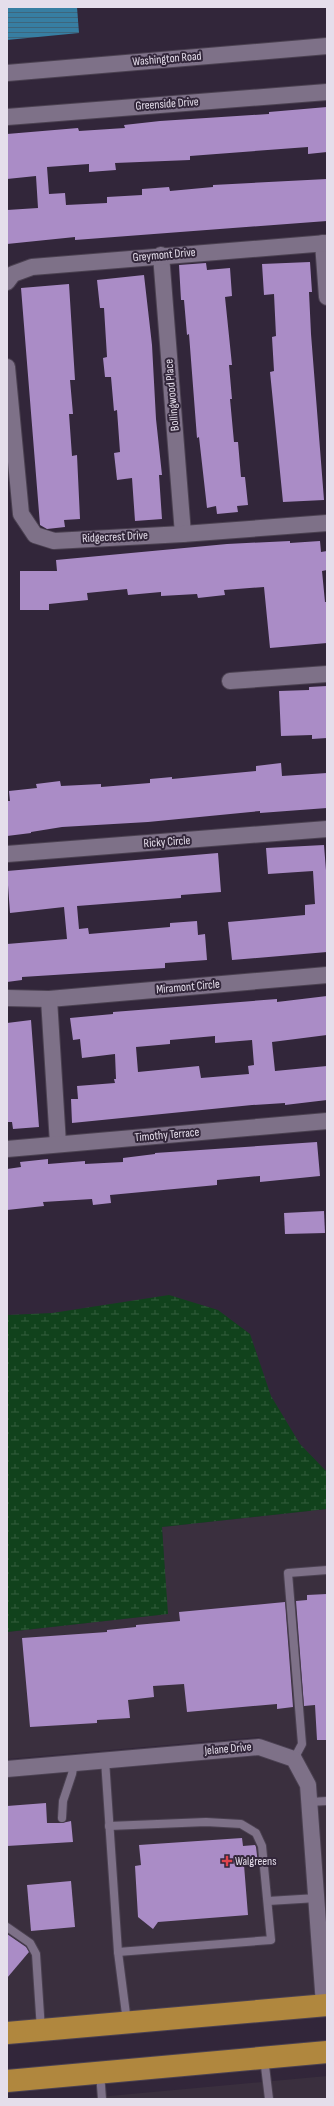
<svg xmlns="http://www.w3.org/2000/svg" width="334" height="2106" font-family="'Sofia Sans Condensed',sans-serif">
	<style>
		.commercial { fill: #3a2f3e }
		.wetland { fill: url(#wetland-marsh) }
		.water { fill: url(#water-rules) }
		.building { fill: #aa8cc6; fill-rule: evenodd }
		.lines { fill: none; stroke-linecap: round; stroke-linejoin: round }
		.lane-casing { stroke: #4b4151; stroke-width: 10 }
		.street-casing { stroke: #4b4151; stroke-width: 18 }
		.highway-casing { stroke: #4b4151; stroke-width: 24 }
		.lane { stroke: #7e7188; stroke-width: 8 }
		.street { stroke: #7e7188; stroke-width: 16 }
		.highway { stroke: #b0873e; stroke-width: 22 }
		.health-dot { fill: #e0444e; stroke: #32263a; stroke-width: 1.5 }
		.labels { text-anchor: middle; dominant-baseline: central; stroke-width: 4; stroke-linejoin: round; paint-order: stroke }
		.street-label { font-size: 12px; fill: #e5deeb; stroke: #32263a }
		.poi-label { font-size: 12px; fill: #e5deeb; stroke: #32263a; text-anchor: start }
	</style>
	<defs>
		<pattern id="wetland-marsh" width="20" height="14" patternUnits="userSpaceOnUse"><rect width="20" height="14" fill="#11421c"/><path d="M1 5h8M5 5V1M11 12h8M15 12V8" fill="none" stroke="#345d3d"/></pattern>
		<pattern id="water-rules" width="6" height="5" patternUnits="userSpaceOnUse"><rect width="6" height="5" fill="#377ea2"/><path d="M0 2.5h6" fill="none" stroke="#3d667d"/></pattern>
	</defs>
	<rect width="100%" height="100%" fill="#32263a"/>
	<g class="commercial">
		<path d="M327 1509V1930L317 1785 301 1754 296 1750 258 1737 7 1759V1632L167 1614 162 1527Z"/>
		<path d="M258 1756 289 1767 300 1788 315 1996 7 2024V1778Z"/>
		<path d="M327 2076V2099H77Z"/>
	</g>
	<path class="wetland" d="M169 1295 218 1310 250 1334 271 1396 300 1444 327 1472V1509L162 1527 168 1614 7 1632V1315L52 1313Z"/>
	<path class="water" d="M7 7H77L79 33 7 40Z"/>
	<g class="building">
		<path d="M327 107V152L308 154V147L190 156V160L115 163 116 170 89 172V164L47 167 49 194 65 193 66 205 107 203V197L142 195V189L169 187 170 191 213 187V185L327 179V221L75 240V237L7 244V210L38 208 36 176 7 179V134L78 128 79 131 125 128 124 125 160 121 269 114V112Z"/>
		<path d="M310 262 312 292H309L311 334 324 500 283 502 270 372 274 371 272 337 276 336 274 294 264 295 262 264Z"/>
		<path d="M206 263 207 270 230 268 232 296 225 297 232 365H229L232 399H230L234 442H238L241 477H245L248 505 237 506 238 512 217 514 216 506 207 508 199 437 197 438 189 334 187 335 184 300H181L179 265Z"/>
		<path d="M144 275 152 345 156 419 162 475H159L162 519 135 521 132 478 117 480 114 453 120 452 117 410 114 411 111 377H105L103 358 107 357 104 308H100L97 280Z"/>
		<path d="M69 284 75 380H70L73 414H69L72 456 77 455 80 519 64 520 65 527 47 529 40 525 21 288Z"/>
		<path d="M290 541V543L320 541 321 552 327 551V570L322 571 325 602H327V643L270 648 264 587 224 590 225 595 198 598 197 594 161 596V592L128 595 127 589 87 593 88 600 49 604V610H20V571H57L56 560 227 544Z"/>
		<path d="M327 686V738L312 739V735L281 736 279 691 309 690V687Z"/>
		<path d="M281 763 282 776 327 773V808L260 813V811L148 822 62 827 31 832V833L7 836V801H10L9 791 37 788 36 784 60 781 61 786 101 784V787L150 783V779L172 777V779L256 771V766Z"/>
		<path d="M324 845 327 883V952L232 960 228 922 305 915V905L315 904 313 871 268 874 266 848Z"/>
		<path d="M218 853 221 892 181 895V898L77 906 79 929 88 928 89 934 170 927V923L197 921 198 935 205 934 207 960 165 963V968L22 977V980L7 982V944L67 939 64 907 10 913 7 871Z"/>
		<path d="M327 996V1035L272 1042 275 1071 327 1066V1100L285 1105V1103L252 1105 72 1123 71 1099H78L77 1086 115 1083 114 1079H116L115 1054 82 1058 80 1039 73 1040 70 1018 113 1014V1012L277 999V1002ZM215 1036V1043L252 1040 254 1065 248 1066 249 1074 201 1078 199 1066 138 1072 136 1047 170 1044V1040Z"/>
		<path d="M31 1020 39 1127 13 1129 12 1122H7V1023Z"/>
		<path d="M317 1142 320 1176 260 1182V1176L217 1180V1185L110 1195 111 1203 93 1205 92 1199 43 1202 44 1206 7 1210V1169L21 1167 20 1162 48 1159V1164L85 1161V1164L123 1162V1158L155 1154V1153Z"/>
		<path d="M324 1211 325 1233 285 1234 284 1213Z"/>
		<path d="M327 1594V1740H317L315 1705 304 1706 296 1601 307 1600V1595Z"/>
		<path d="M285 1602 293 1707 277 1709V1704L187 1712 184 1684 153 1686 154 1697 128 1700 130 1718 97 1720V1723L30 1727 22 1638 107 1632V1630L136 1627V1625L180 1621 179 1612Z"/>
		<path d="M46 1803 47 1823H62L71 1821 73 1842 7 1846V1806Z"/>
		<path d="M242 1838 243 1846 255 1845 256 1847 258 1864 244 1865 248 1915 158 1922 153 1929 138 1917 135 1866 141 1865 139 1845Z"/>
		<path d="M71 1881 75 1927 31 1931 27 1885Z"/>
		<path d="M7 1934 26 1947 29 1952 7 1978Z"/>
	</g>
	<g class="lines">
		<g class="lane-casing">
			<g id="lane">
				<path d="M294 1759 302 1744 288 1573 327 1570"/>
				<path d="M105 1760 118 1952 127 2022"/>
				<path d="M310 1802 327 1801"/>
				<path d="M62 1818 63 1801 72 1774 74 1763"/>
				<path d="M109 1826 206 1822 241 1824 256 1833 262 1846 271 1940 118 1952"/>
				<path d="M268 1901 317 1898"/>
				<path d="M7 1927 30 1943 36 1954 41 2030"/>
				<path d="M264 2058 269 2099"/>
				<path d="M100 2073 102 2099"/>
			</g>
		</g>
		<g class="street-casing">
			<g id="street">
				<path d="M7 73 327 46"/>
				<path d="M7 117 327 92"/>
				<path d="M323 243 327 297"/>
				<path d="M161 255 183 534"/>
				<path d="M7 282 13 274 32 267 327 243"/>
				<path d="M7 367 21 514 35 535 54 541 183 534 327 523"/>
				<path d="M230 681 327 674"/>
				<path d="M7 854 327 829"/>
				<path d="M7 998 49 999 327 975"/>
				<path d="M49 999 58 1144"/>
				<path d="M7 1149 327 1121"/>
				<path d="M7 1769 259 1747 294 1759 308 1785 324 2005"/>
			</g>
		</g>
		<g class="highway-casing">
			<g id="highway">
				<path d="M7 2033 327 2005"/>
				<path d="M7 2081 327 2052"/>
			</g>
		</g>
		<use href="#lane" class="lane"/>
		<use href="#street" class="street"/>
		<use href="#highway" class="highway"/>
	</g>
	<path class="health-dot" d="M225 1855h4v4h4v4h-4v4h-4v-4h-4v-4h4z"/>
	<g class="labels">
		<g class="street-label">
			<text transform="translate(167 59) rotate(-5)">Washington Road</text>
			<text transform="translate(167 104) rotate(-4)">Greenside Drive</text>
			<text transform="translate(164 255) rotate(-5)">Greymont Drive</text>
			<text transform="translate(172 395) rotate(-95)">Bollingwood Place</text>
			<text transform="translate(115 537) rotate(-3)">Ridgecrest Drive</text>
			<text transform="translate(167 842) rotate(-4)">Ricky Circle</text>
			<text transform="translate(188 987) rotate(-5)">Miramont Circle</text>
			<text transform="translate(167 1135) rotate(-5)">Timothy Terrace</text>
			<text transform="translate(228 1749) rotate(-5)">Jelane Drive</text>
		</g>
		<g class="poi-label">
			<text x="235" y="1861">Walgreens</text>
		</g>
	</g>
	<rect width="334" height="2106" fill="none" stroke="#e5deeb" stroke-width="16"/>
</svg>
